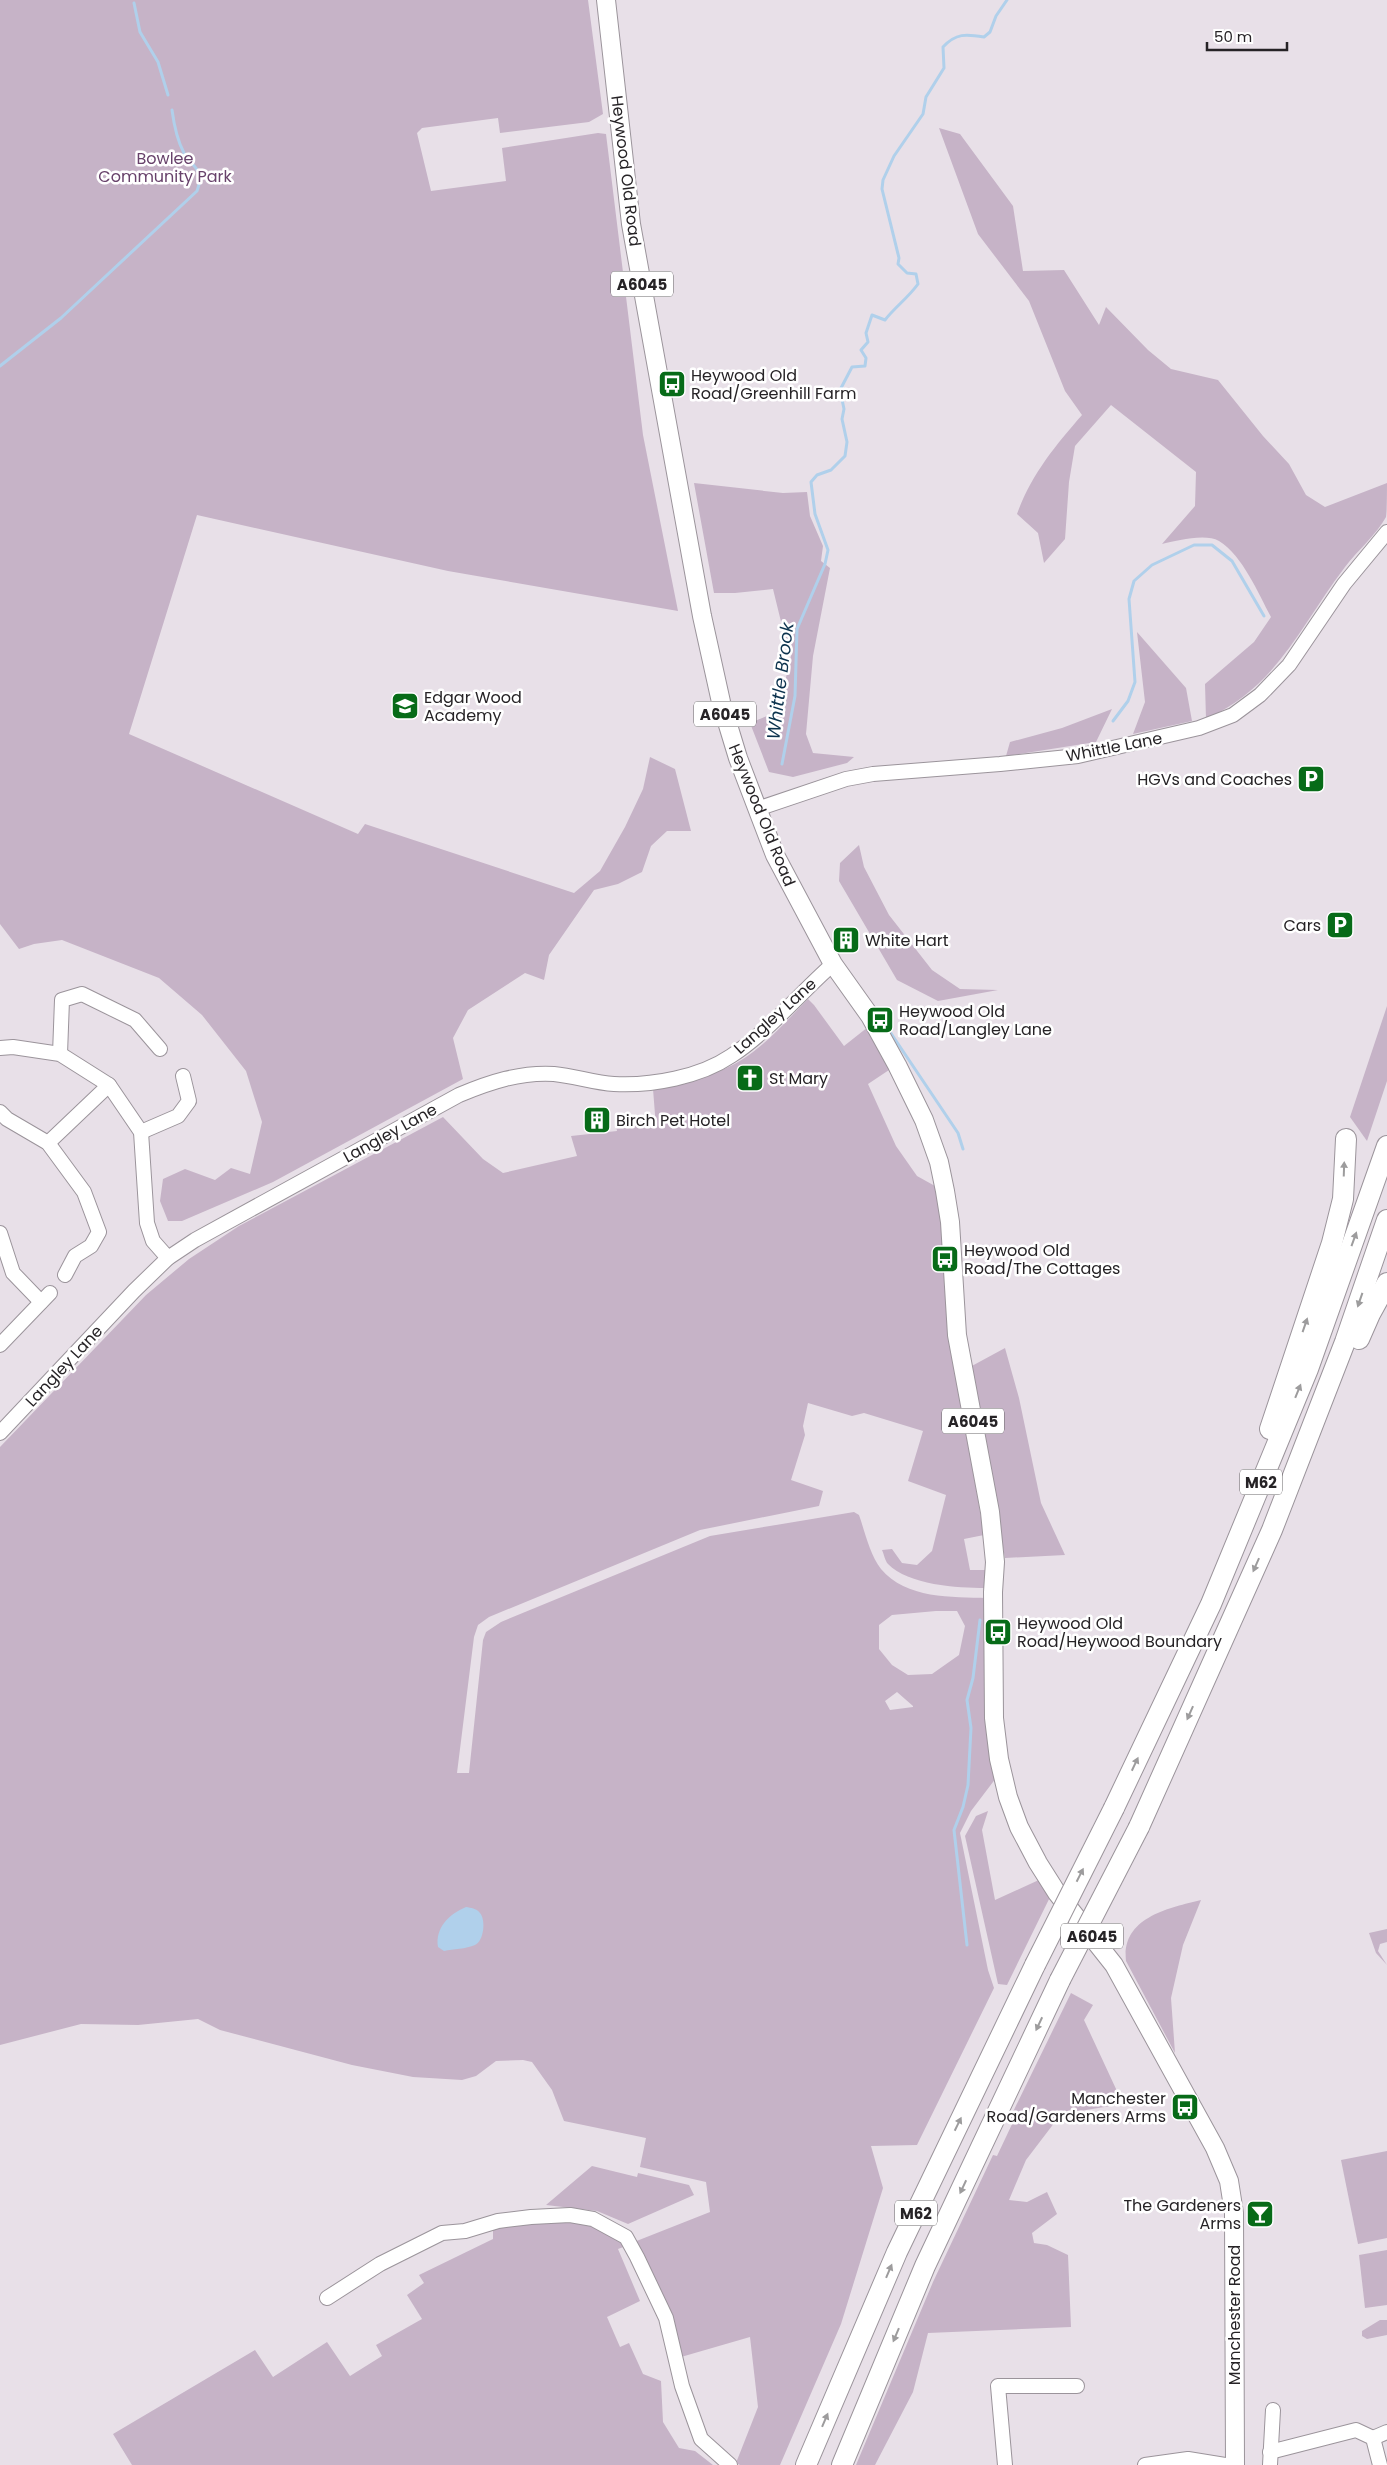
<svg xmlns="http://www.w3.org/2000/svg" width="1387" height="2465" font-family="Poppins,sans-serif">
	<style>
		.green { fill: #c6b3c7; fill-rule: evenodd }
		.water { fill: #b0d0eb }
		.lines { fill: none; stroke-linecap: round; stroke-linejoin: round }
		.stream { stroke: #b0d0eb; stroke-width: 3 }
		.minor-casing { stroke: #9b949b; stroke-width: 16 }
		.major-casing { stroke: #9b949b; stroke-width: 20 }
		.highway-casing { stroke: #9b949b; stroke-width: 22 }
		.minor { stroke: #fff; stroke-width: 14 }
		.major { stroke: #fff; stroke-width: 18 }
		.highway { stroke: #fff; stroke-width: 20 }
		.highway-bridge-casing { stroke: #9b949b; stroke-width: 22; stroke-linecap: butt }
		.highway-bridge { stroke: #fff; stroke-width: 20 }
		.oneway { fill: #9d9c9d }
		.labels { text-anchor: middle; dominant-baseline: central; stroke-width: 5; stroke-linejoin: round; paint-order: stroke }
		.shield { fill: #fff; stroke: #676567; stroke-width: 1 }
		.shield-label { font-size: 15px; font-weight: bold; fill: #262326 }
		.park-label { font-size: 16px; fill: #68426b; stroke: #fff }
		.street-label { font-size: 16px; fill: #262326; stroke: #fff }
		.poi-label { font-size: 16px; fill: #262326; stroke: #fff; text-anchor: start }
		.water-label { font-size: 18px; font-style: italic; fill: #0c334e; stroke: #fff }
	</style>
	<rect width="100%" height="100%" fill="#e8e0e8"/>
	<g class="green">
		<path d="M0 0H588L603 114 589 122 500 133 498 118 422 128 417 133 431 191 506 181 502 148 598 133 606 134 643 435 678 611 448 571 197 515 129 734 358 834 365 824 574 893 600 871 625 827 643 789 650 757 675 769 691 831H667L651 846 642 872 618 884 594 890 549 955 544 980 525 973 468 1010 453 1038 463 1079 273 1182 182 1221H168L160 1201 163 1179 185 1169 215 1180 231 1168 250 1174 262 1122 246 1071 202 1015 159 978 62 940 34 944 19 949 0 924Z"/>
		<path d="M939 128 960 134 1013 206 1023 271 1064 270 1099 325 1106 307 1148 350 1171 369 1218 380 1263 436 1289 464 1306 495 1325 507 1387 483C1387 492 1387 510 1386 517 1377 534 1357 551 1345 567 1300 626 1278 686 1206 719L1205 684 1254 642 1271 617C1258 593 1243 556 1219 541 1205 533 1176 541 1162 544L1195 506 1196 472 1111 405 1075 446 1069 482 1065 539 1044 563 1038 533 1017 514C1031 475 1055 446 1082 415L1065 391 1029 301 978 234Z"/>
		<path d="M694 483 783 493 807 492 810 516 823 546 821 561 830 568 813 656 806 734 813 753 854 757 847 763 793 777 769 772 750 723 772 714 784 686 792 652 785 638 773 589 735 593H714Z"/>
		<path d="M1137 632 1186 688 1192 721 1133 734 1145 702Z"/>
		<path d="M1112 709 1096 742 1006 756 1010 742 1062 728Z"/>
		<path d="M859 845 864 867 889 915 932 970 960 989 998 990 938 1001 897 980 839 881 840 863Z"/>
		<path d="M808 999 814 1005 844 1046 868 1027 889 1070 868 1084 896 1146 917 1176 935 1186 943 1228 950 1337 984 1535 964 1539 970 1570H985V1588C958 1588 908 1585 888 1564 885 1561 884 1554 882 1550L892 1549 902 1563 917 1565 932 1551 946 1495 908 1481 923 1431 864 1413 852 1416 808 1403 803 1426 805 1435 791 1480 823 1491 819 1506 700 1530 489 1617 478 1625 474 1637 457 1773H469L483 1640 486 1632 501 1622 710 1536 854 1512 859 1515C865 1532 870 1555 881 1569 906 1599 952 1597 987 1598L996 1778 971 1811 960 1833 988 1970 994 1988 917 2145 871 2146 883 2188 841 2324 780 2465H740L736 2463 758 2407 750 2337 681 2357 634 2242 710 2212 706 2182 640 2167 646 2138 564 2121 552 2090 532 2062 523 2060 496 2061 476 2076 462 2080 413 2077 352 2065 220 2030 198 2019 138 2025 81 2024 0 2045V1447L146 1295 189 1259 239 1226 443 1117 483 1159 503 1173 577 1156 571 1136 617 1131 616 1125 628 1124 627 1116 635 1117 636 1124H647L648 1128 656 1127 653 1089C687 1084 724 1074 753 1052 773 1037 790 1017 808 999ZM936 1611H957L965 1626 959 1655 932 1674 908 1675 892 1665 879 1649V1625L892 1615ZM897 1692 913 1706V1707L890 1710 885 1701Z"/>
		<path d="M1387 1006V1081L1367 1141 1350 1117Z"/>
		<path d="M1005 1348 1019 1398 1041 1503 1065 1555 1005 1558 970 1367Z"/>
		<path d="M988 1811 982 1830 995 1900 1041 1879 1052 1893 1007 1985 998 1984 965 1836 976 1816Z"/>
		<path d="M1201 1900 1183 1945 1171 1998 1175 2053 1126 1961C1121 1918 1168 1908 1201 1900Z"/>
		<path d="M1387 1929V1942L1380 1944 1378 1951 1387 1965 1376 1953 1369 1933Z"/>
		<path d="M1071 1993 1093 2005 1084 2020 1123 2104 1061 2114 1026 2160 1009 2200 1027 2202 1047 2192 1057 2214 1032 2233 1034 2243 1047 2245 1068 2255 1071 2327 928 2333 913 2392 875 2465H856L933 2282 993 2155 997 2156 1014 2120 1010 2118Z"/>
		<path d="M1387 2151V2238L1358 2244 1341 2160Z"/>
		<path d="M592 2166 637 2177 638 2173 689 2185 694 2195 628 2224 597 2211 546 2205Z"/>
		<path d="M549 2222C586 2222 596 2222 626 2246L618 2249 640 2301 607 2317 620 2347 629 2343 643 2374 661 2381 663 2422 679 2448 695 2451 713 2465H132L113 2434 255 2350 273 2377 327 2342 350 2376 382 2356 376 2345 422 2319 407 2295 424 2283 419 2275 493 2239V2227Z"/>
		<path d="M1387 2250V2305L1365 2308 1359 2255Z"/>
		<path d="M1380 2320H1387V2335L1367 2339 1362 2336V2331Z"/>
	</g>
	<path class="water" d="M466 1907C471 1908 476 1908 480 1913 486 1920 484 1941 475 1945 466 1949 453 1949 444 1951L438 1947C435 1928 449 1914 466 1907Z"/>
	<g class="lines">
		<g class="stream">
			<path d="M134 3 140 32 158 62 168 95"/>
			<path d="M0 366 61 318 197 191C205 169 194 169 184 153 177 140 174 125 172 110"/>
			<path d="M1113 721 1128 701 1135 682 1129 599 1134 581 1152 565 1194 545H1212L1232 561 1264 616"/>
			<path d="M782 764 795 696 797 629 825 564 828 550 815 514 811 482 817 475 831 470 845 456 847 442 842 419 844 409 840 390 852 367 865 366 866 358 861 350 868 342 866 333 872 315 885 320C895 307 908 298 918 284L916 274 907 273 898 264 899 258 882 189 883 180 894 156 923 114 926 97 944 68 943 47C956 33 966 34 984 37L990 32 996 16 1007 0"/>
			<path d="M880 1017 958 1133 963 1149"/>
			<path d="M967 1945 954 1830 963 1807 968 1785 971 1728 967 1700 973 1678 980 1620"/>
		</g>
		<g class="minor-casing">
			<g id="minor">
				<path d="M757 809 846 779 873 774 1000 764 1078 756 1199 728 1233 715 1260 695 1289 665 1344 584 1387 532"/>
				<path d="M0 1048 13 1047 60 1054 109 1085 141 1132 147 1223 153 1241 168 1258"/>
				<path d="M60 1054 62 1000 82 994 135 1020 160 1049"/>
				<path d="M0 1112 7 1119 48 1143 84 1192 99 1232 91 1246 75 1256 65 1275"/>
				<path d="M141 1132 178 1116 189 1101 183 1076"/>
				<path d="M48 1143 109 1085"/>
				<path d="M0 1233 13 1273 41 1302"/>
				<path d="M0 1345 50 1293"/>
				<path d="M0 1433 134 1291 168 1258 195 1240 459 1095C490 1082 520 1072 554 1074 575 1076 594 1083 614 1084 652 1086 700 1077 731 1056 768 1032 800 993 833 964"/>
				<path d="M327 2298 380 2264 442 2233 465 2231 498 2221 531 2217 570 2215 593 2219 626 2237 637 2257 666 2318 682 2386 701 2439 730 2465"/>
				<path d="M1373 2438 1387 2432"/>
				<path d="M1270 2452 1356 2430 1373 2438 1380 2465"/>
				<path d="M1005 2465 998 2386H1077"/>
				<path d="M1145 2465 1188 2459 1225 2465"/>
				<path d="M1270 2465 1273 2410"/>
			</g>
		</g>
		<g class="major-casing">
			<path id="major" d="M606 0 631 224 702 616 721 702 738 758 775 855 833 964 870 1016 897 1065 924 1120 939 1162 945 1191 950 1222 957 1335 990 1512 995 1562 993 1592 994 1718 999 1759 1008 1797 1019 1827 1038 1863 1057 1893 1114 1965 1215 2148 1229 2181 1234 2213 1235 2465"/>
		</g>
		<g class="highway-casing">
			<g id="highway">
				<path d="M1359 1339 1370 1314 1387 1283"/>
				<path d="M1270 1429 1332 1243 1343 1199 1346 1139"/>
				<path d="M1114 1808 1211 1604 1308 1369 1387 1146"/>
				<path d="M1139 1827 1272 1530 1345 1342 1387 1220"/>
				<path d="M806 2465 897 2252 1035 1965"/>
				<path d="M842 2465 925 2266 1060 1980"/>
			</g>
		</g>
		<use href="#minor" class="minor"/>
		<use href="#major" class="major"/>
		<use href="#highway" class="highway"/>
		<g class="highway-bridge-casing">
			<g id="highway-bridge">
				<path d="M1035 1965 1114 1808"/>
				<path d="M1060 1980 1139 1827"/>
			</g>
		</g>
		<use href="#highway-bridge" class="highway-bridge"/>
	</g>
	<defs><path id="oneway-solid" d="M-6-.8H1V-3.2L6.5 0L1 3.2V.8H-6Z" transform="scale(1.25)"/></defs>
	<g class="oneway">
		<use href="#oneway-solid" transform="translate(1344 1169) rotate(-88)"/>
		<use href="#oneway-solid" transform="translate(1354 1239) rotate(-70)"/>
		<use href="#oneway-solid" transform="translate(1360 1300) rotate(109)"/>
		<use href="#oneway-solid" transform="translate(1305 1325) rotate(-71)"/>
		<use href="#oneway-solid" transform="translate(1298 1391) rotate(-68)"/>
		<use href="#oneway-solid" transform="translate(1256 1565) rotate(114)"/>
		<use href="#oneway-solid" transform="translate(1190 1713) rotate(114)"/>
		<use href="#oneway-solid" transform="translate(1135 1764) rotate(-65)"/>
		<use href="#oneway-solid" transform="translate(1080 1875) rotate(-63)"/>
		<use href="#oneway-solid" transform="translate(1039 2024) rotate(115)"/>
		<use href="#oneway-solid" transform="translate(958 2124) rotate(-64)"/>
		<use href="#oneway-solid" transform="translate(963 2187) rotate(115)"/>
		<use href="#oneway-solid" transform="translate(889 2271) rotate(-67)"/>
		<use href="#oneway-solid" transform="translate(896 2335) rotate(113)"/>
		<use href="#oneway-solid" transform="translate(825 2420) rotate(-67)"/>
	</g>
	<defs>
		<g id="bus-square" transform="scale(1.4375)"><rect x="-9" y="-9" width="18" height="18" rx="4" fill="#076b18" stroke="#fff"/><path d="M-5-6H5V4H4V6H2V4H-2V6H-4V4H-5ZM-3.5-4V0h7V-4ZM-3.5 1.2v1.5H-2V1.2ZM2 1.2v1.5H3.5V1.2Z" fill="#fff"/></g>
		<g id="school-square" transform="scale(1.4375)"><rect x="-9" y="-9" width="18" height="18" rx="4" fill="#076b18" stroke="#fff"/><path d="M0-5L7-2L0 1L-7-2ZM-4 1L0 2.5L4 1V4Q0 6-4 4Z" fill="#fff"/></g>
		<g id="parking-square" transform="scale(1.4375)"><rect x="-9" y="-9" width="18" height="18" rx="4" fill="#076b18" stroke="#fff"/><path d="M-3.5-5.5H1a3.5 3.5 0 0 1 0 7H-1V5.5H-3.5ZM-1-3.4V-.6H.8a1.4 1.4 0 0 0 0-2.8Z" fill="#fff"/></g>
		<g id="building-square" transform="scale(1.4375)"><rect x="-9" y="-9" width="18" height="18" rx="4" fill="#076b18" stroke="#fff"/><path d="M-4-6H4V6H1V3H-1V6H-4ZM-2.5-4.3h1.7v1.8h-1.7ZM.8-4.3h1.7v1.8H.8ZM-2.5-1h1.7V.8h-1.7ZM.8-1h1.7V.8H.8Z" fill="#fff"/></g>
		<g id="church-square" transform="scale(1.4375)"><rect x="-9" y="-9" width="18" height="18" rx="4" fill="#076b18" stroke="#fff"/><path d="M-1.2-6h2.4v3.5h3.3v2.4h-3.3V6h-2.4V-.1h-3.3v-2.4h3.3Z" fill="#fff"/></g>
		<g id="bar-square" transform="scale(1.4375)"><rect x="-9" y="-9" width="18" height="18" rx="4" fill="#076b18" stroke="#fff"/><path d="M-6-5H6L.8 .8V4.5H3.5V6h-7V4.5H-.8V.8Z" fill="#fff"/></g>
	</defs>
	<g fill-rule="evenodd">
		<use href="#bus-square" x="672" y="384"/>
		<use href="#school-square" x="405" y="706"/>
		<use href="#parking-square" x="1311" y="779"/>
		<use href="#parking-square" x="1340" y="925"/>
		<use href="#building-square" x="846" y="940"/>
		<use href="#bus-square" x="880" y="1020"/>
		<use href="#church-square" x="750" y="1078"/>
		<use href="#building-square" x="597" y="1120"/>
		<use href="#bus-square" x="945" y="1259"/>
		<use href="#bus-square" x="998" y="1632"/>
		<use href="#bus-square" x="1185" y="2107"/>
		<use href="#bar-square" x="1260" y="2214"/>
	</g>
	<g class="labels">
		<g class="shield">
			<rect x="611" y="271.5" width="62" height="25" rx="4"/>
			<rect x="694" y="701.5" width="62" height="25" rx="4"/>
			<rect x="942" y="1408.5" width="62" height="25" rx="4"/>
			<rect x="1240" y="1469.5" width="42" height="25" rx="4"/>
			<rect x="1061" y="1923.5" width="62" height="25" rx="4"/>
			<rect x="895" y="2200.5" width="42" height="25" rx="4"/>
		</g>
		<g class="shield-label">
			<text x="642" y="284">A6045</text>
			<text x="725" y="714">A6045</text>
			<text x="973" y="1421">A6045</text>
			<text x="1261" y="1482">M62</text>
			<text x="1092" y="1936">A6045</text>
			<text x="916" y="2213">M62</text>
		</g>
		<g class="park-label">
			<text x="165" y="158">Bowlee<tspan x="165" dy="18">Community Park</tspan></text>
		</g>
		<g class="street-label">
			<text transform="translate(626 171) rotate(83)">Heywood Old Road</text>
			<text transform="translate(1114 747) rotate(-11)">Whittle Lane</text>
			<text transform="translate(762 815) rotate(68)">Heywood Old Road</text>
			<text transform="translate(775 1016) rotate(-42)">Langley Lane</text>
			<text transform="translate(390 1133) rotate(-29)">Langley Lane</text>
			<text transform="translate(64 1366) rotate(-47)">Langley Lane</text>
			<text transform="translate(1234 2315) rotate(-90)">Manchester Road</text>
		</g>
		<g class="poi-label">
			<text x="691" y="375">Heywood Old<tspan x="691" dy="18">Road/Greenhill Farm</tspan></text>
			<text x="424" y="697">Edgar Wood<tspan x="424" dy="18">Academy</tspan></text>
			<text x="1292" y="779" text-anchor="end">HGVs and Coaches</text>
			<text x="1321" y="925" text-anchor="end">Cars</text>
			<text x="865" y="940">White Hart</text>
			<text x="899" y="1011">Heywood Old<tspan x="899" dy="18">Road/Langley Lane</tspan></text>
			<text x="769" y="1078">St Mary</text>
			<text x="616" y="1120">Birch Pet Hotel</text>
			<text x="964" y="1250">Heywood Old<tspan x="964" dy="18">Road/The Cottages</tspan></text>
			<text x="1017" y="1623">Heywood Old<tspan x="1017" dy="18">Road/Heywood Boundary</tspan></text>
			<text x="1166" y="2098" text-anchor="end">Manchester<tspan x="1166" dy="18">Road/Gardeners Arms</tspan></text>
			<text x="1241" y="2205" text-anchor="end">The Gardeners<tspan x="1241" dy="18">Arms</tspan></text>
		</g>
		<g class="water-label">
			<text transform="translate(780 681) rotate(-83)">Whittle Brook</text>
		</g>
	</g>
	<path d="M1207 42v8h80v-8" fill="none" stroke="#262326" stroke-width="2.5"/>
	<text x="1214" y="42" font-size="15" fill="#262326" stroke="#ffffff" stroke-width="4" paint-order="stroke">50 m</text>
</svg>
